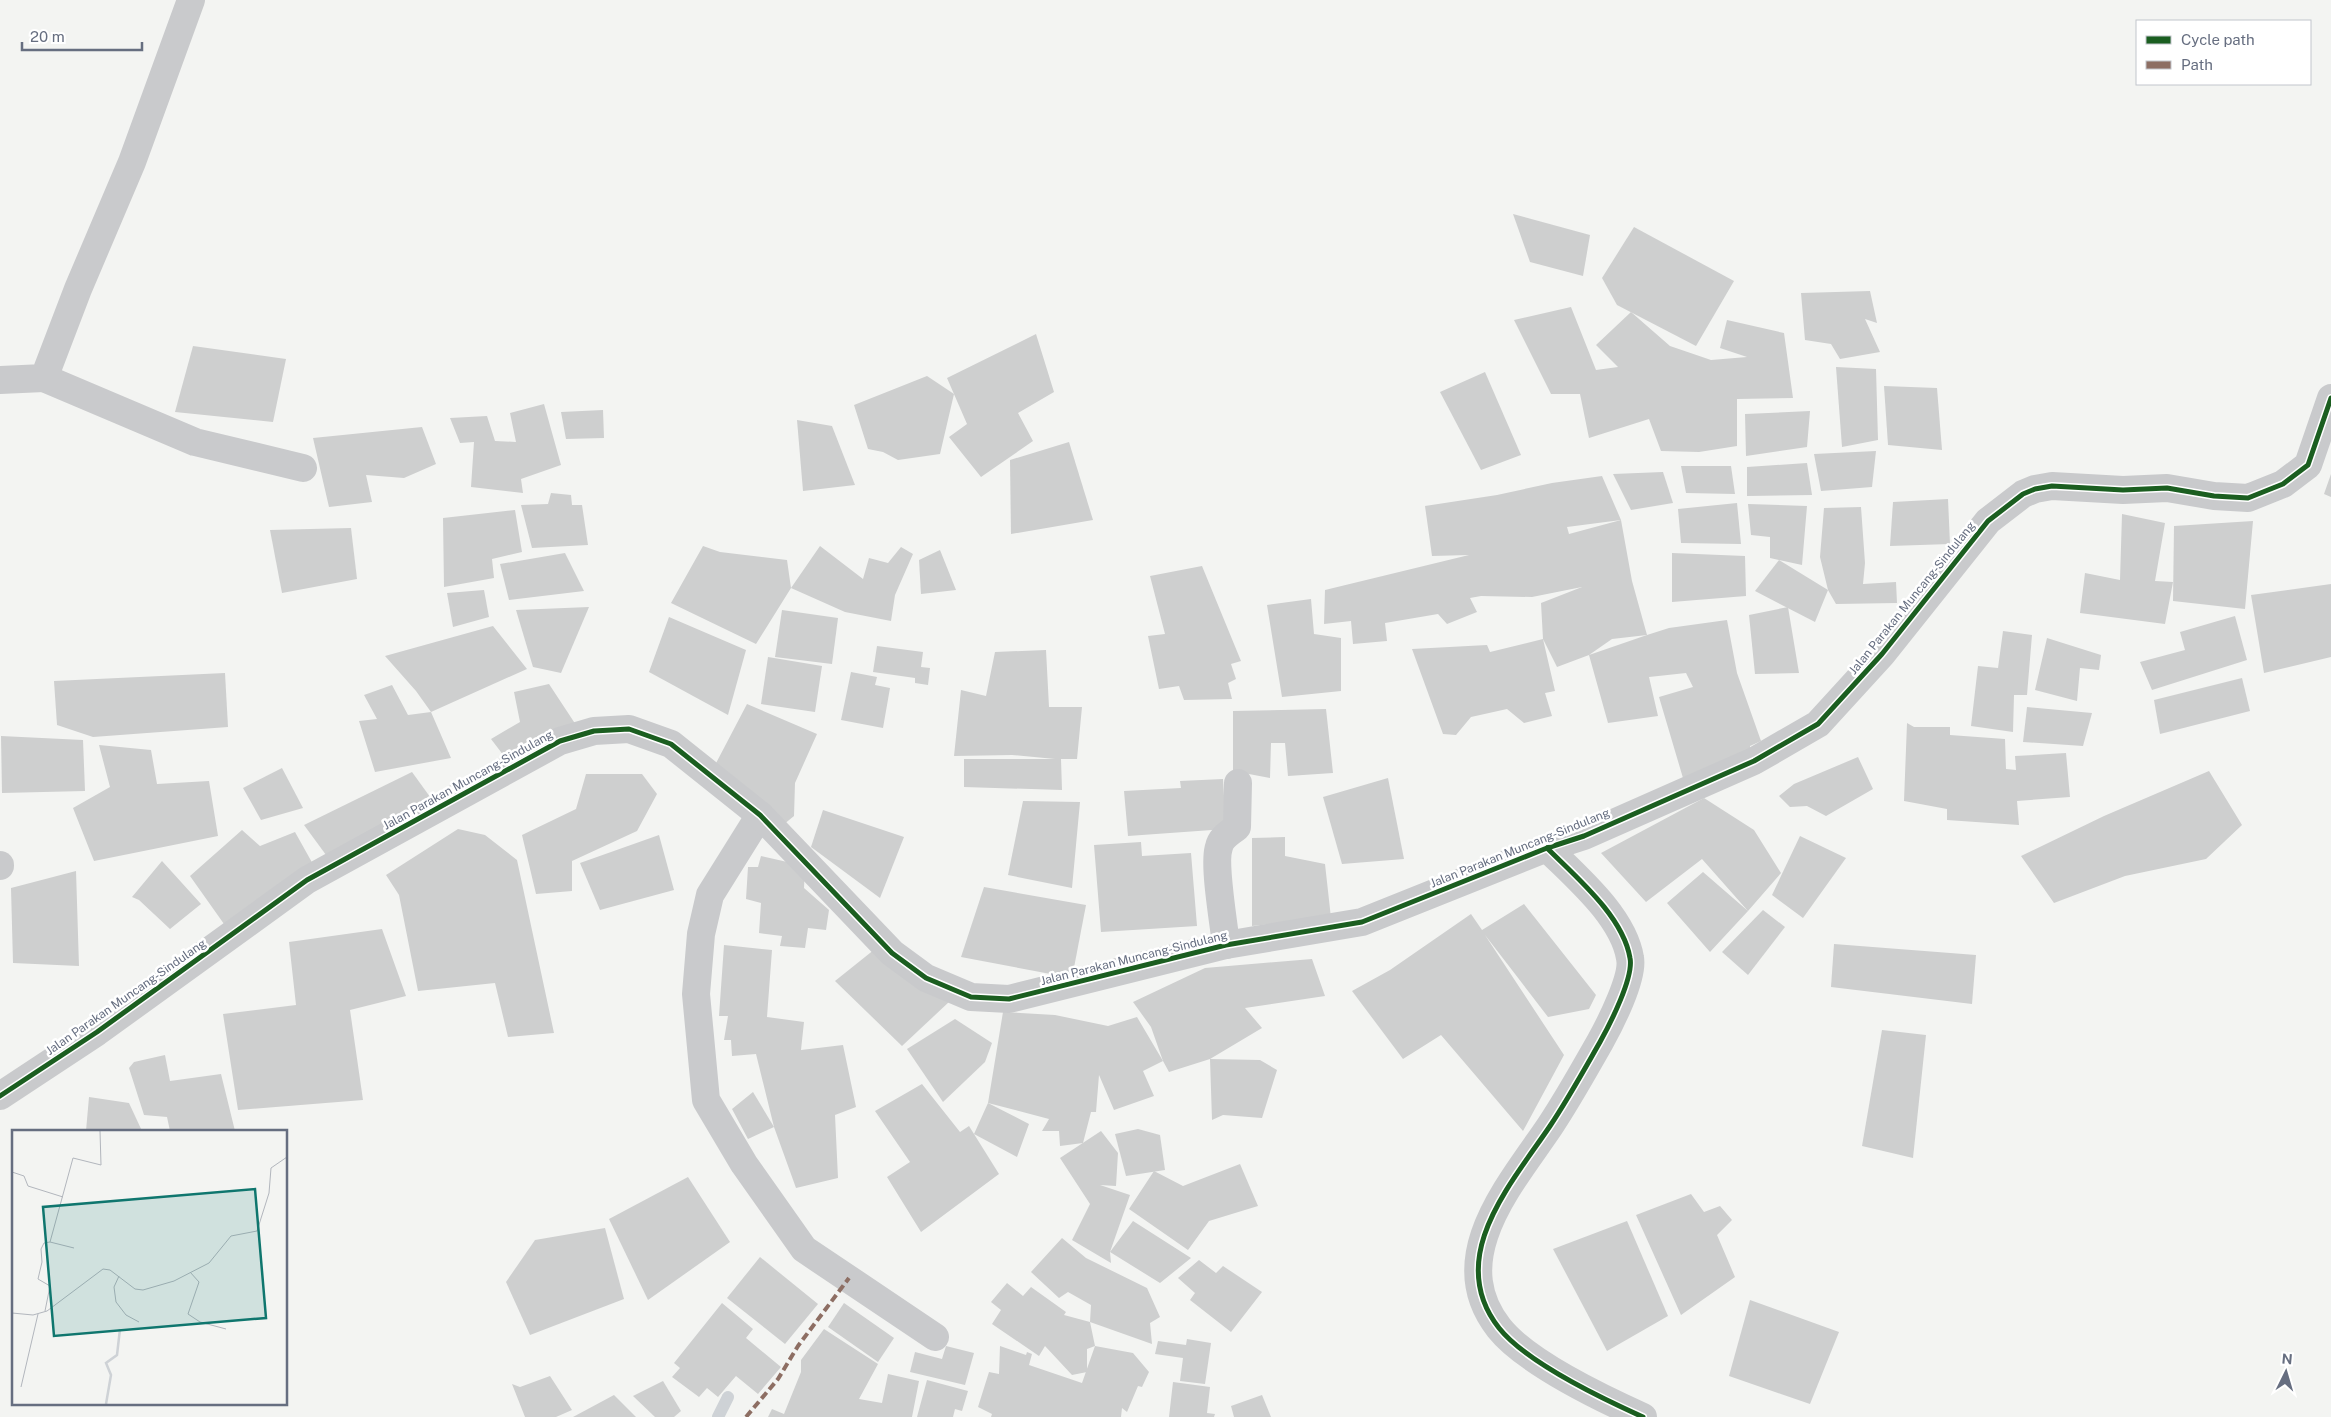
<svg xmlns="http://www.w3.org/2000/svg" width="2331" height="1417" font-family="'Public Sans',sans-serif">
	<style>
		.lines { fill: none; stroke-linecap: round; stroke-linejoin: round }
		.stream { stroke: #ced2d6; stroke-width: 12 }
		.building { fill: #cecfcf; fill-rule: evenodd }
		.minor { stroke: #c9cacc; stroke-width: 28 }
		.tertiary { stroke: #c9cacc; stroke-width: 28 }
		.quiet { stroke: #8d6e63; stroke-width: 4; stroke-dasharray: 8 4; stroke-linecap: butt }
		.cycleway-casing { stroke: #fff; stroke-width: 8 }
		.cycleway { stroke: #1b5e20; stroke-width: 5 }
		.labels { text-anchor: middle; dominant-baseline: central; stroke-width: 5; stroke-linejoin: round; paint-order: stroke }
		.street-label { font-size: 12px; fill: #666e80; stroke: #fff }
		.inset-river { fill: none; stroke: #ced2d6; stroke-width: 2.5 }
		.inset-road { fill: none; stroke: #b2b6bd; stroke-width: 1 }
		.view { fill: #0f766e; fill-opacity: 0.15; stroke: #0f766e; stroke-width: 2.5 }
		.inset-edge { fill: none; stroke: #666e80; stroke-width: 2.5 }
	</style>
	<rect width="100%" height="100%" fill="#f3f4f2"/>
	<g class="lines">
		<path class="stream" d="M718 1417 728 1397"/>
	</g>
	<g class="building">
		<path d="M1513 214 1590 235 1583 276 1530 262Z"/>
		<path d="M1634 227 1734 281 1696 346 1617 305 1602 278Z"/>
		<path d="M1870 291 1877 323 1865 319 1880 352 1840 359 1831 344 1805 340 1801 293Z"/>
		<path d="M1571 307 1596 370 1618 367 1596 345 1631 312 1670 346 1711 360 1747 357 1720 348 1727 320 1784 333 1793 398 1737 399V446L1699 452 1661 451 1649 419 1589 438 1580 394H1551L1514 320Z"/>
		<path d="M1036 334 1054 392 1018 413 1033 441 981 477 949 437 967 424 947 378Z"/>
		<path d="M193 346 286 359 273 422 175 412Z"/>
		<path d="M1836 367 1876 369 1878 440 1842 447Z"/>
		<path d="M1485 372 1521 455 1481 470 1440 392Z"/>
		<path d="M927 376 954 394 940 454 898 460 883 452 868 449 854 405Z"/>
		<path d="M1884 386 1937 388 1942 450 1888 445Z"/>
		<path d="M544 404 561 465 521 479 523 493 471 487 474 442 460 443 450 418 487 416 495 441 516 442 510 413Z"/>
		<path d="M603 410 604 438 566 439 561 412Z"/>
		<path d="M1810 411 1807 447 1746 456 1745 414Z"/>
		<path d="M797 420 832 426 855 485 803 491Z"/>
		<path d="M422 427 436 464 404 478 366 475 372 502 329 507 313 438Z"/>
		<path d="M1069 442 1093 520 1011 534 1010 460Z"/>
		<path d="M1876 451 1872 487 1821 491 1814 454Z"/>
		<path d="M1807 463 1812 495 1747 496V467Z"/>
		<path d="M1681 466H1731L1735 494 1686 493Z"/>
		<path d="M1663 472 1673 503 1631 510 1613 474Z"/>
		<path d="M2331 474V497L2324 494Z"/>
		<path d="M1602 476 1621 520 1632 581 1647 635 1669 628 1727 620 1737 673 1761 741 1750 746V753L1683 778 1659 697 1693 687 1686 673 1649 677 1658 716 1608 723 1589 655 1647 635 1612 639 1589 655 1557 667 1543 639 1555 691 1545 693 1552 716 1524 723 1507 709 1471 717 1456 735 1443 734 1412 649 1487 645 1490 652 1543 639 1541 603 1582 587 1532 597 1481 596 1470 598 1477 612 1447 624 1438 614 1385 623 1387 641 1353 644 1351 621 1324 624 1325 590 1469 555 1432 556 1425 506 1497 495 1552 483ZM1621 520 1569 534 1567 527Z"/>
		<path d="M551 493 571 495 572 505H582L588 545 532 548 521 505 548 504Z"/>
		<path d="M1948 499 1950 544 1890 546 1893 502Z"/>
		<path d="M1737 503 1741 544 1681 543 1678 509Z"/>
		<path d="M1748 504 1807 506 1802 565 1770 558V537L1751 535Z"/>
		<path d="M1861 507 1865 563 1863 584 1896 582 1897 603 1836 604 1828 590 1820 557 1824 508Z"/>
		<path d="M515 510 522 552 492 559 494 578 444 587 443 518Z"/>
		<path d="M2122 514 2165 523 2155 581 2173 582 2165 624 2080 613 2085 573 2120 580Z"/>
		<path d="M2253 521 2245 609 2173 601 2174 526Z"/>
		<path d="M351 528 357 579 282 593 270 530Z"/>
		<path d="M703 546 720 552 787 560 791 588 756 644 671 603Z"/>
		<path d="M820 546 863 579 869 558 888 563 901 547 913 554 895 595 891 621 845 612 791 588Z"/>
		<path d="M940 550 956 590 921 594 919 560Z"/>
		<path d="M565 553 584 591 509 600 500 564Z"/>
		<path d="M1672 553 1745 556 1746 596 1672 602Z"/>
		<path d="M1779 560 1828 590 1815 622 1755 591Z"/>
		<path d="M1202 566 1241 661 1231 664 1236 679 1228 683 1232 699 1184 700 1179 686 1159 689 1148 636 1165 634 1150 576Z"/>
		<path d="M2331 584V657L2264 673 2251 595Z"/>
		<path d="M484 590 489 617 453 627 447 593Z"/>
		<path d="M1311 599 1314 634 1341 638V691L1282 697 1267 605Z"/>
		<path d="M589 607 561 673 533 667 516 610Z"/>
		<path d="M1788 607 1799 673 1755 674 1749 615Z"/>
		<path d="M782 610 838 618 832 664 775 657Z"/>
		<path d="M2235 616 2247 660 2152 690 2140 662 2185 650 2180 632Z"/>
		<path d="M669 617 746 650 728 715 649 672Z"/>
		<path d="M493 626 527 669 431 712 451 758 375 772 359 721 377 719 364 695 392 685 408 715 431 712 416 691 385 656Z"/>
		<path d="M2003 631 2032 635 2027 695H2014L2013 732 1971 726 1978 666 1998 668Z"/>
		<path d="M2047 638 2101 655 2099 670 2080 668 2077 701 2035 690Z"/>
		<path d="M877 646 923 652 921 667 930 668 928 685 915 683V678L873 672Z"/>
		<path d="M1046 650 1049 707H1082L1077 759H1061L1062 790 964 787V759H1055L1012 755 954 756 961 690 986 696 995 652Z"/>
		<path d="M768 657 822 666 815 712 761 704Z"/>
		<path d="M851 672 877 677 875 685 890 688 883 728 841 720Z"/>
		<path d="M225 673 228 727 93 737 57 725 54 681Z"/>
		<path d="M2242 678 2250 711 2160 734 2154 700Z"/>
		<path d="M549 684 576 725 504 756 491 739 520 722 514 692Z"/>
		<path d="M747 704 817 734 795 783 794 816 783 825 714 767Z"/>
		<path d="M2027 707 2092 713 2083 746 2023 742Z"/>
		<path d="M1326 709 1333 773 1288 776 1285 743H1271L1270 778 1233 771V711Z"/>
		<path d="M1907 723 1914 727H1950V735L2005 739 2006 769 2016 770 2015 756 2066 753 2070 797 2017 801 2019 825 1947 820V809L1904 801Z"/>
		<path d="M1 736 83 740 85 791 2 793Z"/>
		<path d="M99 745 151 750 157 784 209 781 218 836 94 861 73 808 110 787Z"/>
		<path d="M1858 757 1873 789 1826 816 1807 806 1790 807 1779 796 1794 784Z"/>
		<path d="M282 768 303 808 261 820 243 788Z"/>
		<path d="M2209 771 2242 825 2206 859 2125 876 2054 903 2021 856 2104 816Z"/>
		<path d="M412 772 433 801 329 859 304 825Z"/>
		<path d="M586 774H642L657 794 637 831 572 861V891L536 894 522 835 576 809Z"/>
		<path d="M1388 778 1404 859 1342 864 1323 797Z"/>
		<path d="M1223 779 1226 829 1128 836 1124 791 1181 788 1180 781Z"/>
		<path d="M1704 798 1754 830 1781 873 1748 911 1710 952 1667 903 1703 872 1748 911 1702 859 1646 902 1601 853Z"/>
		<path d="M1023 801 1080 802 1072 888 1008 875Z"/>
		<path d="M823 810 904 837 880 898 811 847Z"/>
		<path d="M458 829 485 835 517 860 554 1033 508 1037 495 983 418 991 399 895 386 875Z"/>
		<path d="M242 830 260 846 295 832 314 866 224 924 190 876Z"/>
		<path d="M659 835 674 890 600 910 580 863Z"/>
		<path d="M1800 836 1846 858 1803 918 1772 895Z"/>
		<path d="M1285 837V856L1325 864 1331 918 1252 926V838Z"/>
		<path d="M1141 842 1142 856 1191 853 1197 926 1101 932 1094 845Z"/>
		<path d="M761 856 805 866 804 888 829 910 826 930 808 928 805 948 780 946 782 936 759 933 761 903 746 899 748 867H758Z"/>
		<path d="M162 861 201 904 170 929 139 900 132 897Z"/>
		<path d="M76 871 79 966 13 963 11 888Z"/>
		<path d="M984 887 1086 905 1072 978 961 957Z"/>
		<path d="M1524 904 1596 995 1589 1009 1548 1017 1485 935 1564 1055 1523 1131 1441 1035 1403 1059 1352 991 1390 970 1471 914 1482 930Z"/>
		<path d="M1763 910 1785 927 1748 975 1722 952Z"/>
		<path d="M382 929 406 996 350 1010 363 1100 238 1110 223 1014 296 1005 289 942Z"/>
		<path d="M1834 944 1976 955 1972 1004 1831 987Z"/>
		<path d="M724 945 772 950 767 1017 804 1022 801 1050 843 1045 856 1107 835 1115 838 1178 796 1188 774 1127 756 1054 732 1056 731 1040H724L728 1016H719Z"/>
		<path d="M875 949 950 1001 902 1046 835 981Z"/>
		<path d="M1312 959 1325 996 1245 1008 1262 1028 1210 1059 1169 1072 1163 1061 1151 1027 1133 1002 1205 968Z"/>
		<path d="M1003 1012 1055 1015 1108 1026 1137 1017 1163 1061 1143 1071 1154 1096 1114 1110 1099 1075 1096 1112H1091L1083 1143 1060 1146 1059 1131H1042L1049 1119 988 1103Z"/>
		<path d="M955 1019 992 1043 985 1062 943 1102 907 1049Z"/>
		<path d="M1882 1030 1926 1035 1913 1158 1862 1146Z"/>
		<path d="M165 1055 170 1081 221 1074 235 1131H170L167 1117 144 1115 129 1068 134 1062Z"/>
		<path d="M1210 1059 1260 1060 1277 1070 1262 1118 1223 1115 1212 1120Z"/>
		<path d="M922 1084 960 1132 969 1126 974 1134 988 1103 1029 1124 1017 1157 974 1134 999 1174 921 1232 887 1177 910 1162 875 1111Z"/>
		<path d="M753 1092 774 1127 748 1139 732 1109Z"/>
		<path d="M89 1097 129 1103 142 1131H86Z"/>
		<path d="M1138 1129 1160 1135 1165 1170 1126 1176 1115 1134Z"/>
		<path d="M1101 1131 1118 1153 1116 1186 1100 1185 1130 1195 1110 1252 1133 1221 1191 1258 1160 1283 1110 1252 1111 1263 1072 1240 1090 1204 1060 1158Z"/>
		<path d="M1240 1164 1258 1206 1209 1221 1188 1250 1129 1209 1154 1171 1183 1186Z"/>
		<path d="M688 1177 730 1242 648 1300 609 1219Z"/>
		<path d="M1691 1194 1704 1212 1720 1206 1732 1220 1717 1235 1735 1277 1681 1315 1636 1215Z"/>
		<path d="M1627 1221 1668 1316 1607 1351 1553 1249Z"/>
		<path d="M605 1228 624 1299 530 1335 506 1282 535 1240Z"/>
		<path d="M1062 1238 1086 1258 1147 1288 1160 1317 1150 1323 1152 1344 1090 1322 1091 1305 1068 1292 1059 1298 1031 1272Z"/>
		<path d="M760 1257 818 1304 785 1344 727 1298Z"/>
		<path d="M1199 1260 1216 1273 1223 1266 1262 1292 1231 1332 1190 1300 1195 1293 1178 1278Z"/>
		<path d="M1007 1283 1023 1296 1031 1287 1066 1312 1064 1315 1090 1322 1095 1346 1087 1349V1372L1072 1375 1045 1346 1039 1356 992 1324 1001 1310 991 1302Z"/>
		<path d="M1750 1300 1839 1332 1810 1404 1729 1376Z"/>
		<path d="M722 1303 753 1329 746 1338 781 1367 758 1394 736 1376 718 1397 707 1388 699 1397 672 1377 680 1368 674 1363Z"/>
		<path d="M844 1303 894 1338 878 1362 828 1327Z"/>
		<path d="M824 1329 878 1364 859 1399 882 1403 888 1374 919 1381 912 1417H768L772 1409 784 1414 801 1372V1360Z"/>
		<path d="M1187 1339 1211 1343 1205 1384 1180 1381 1183 1358 1155 1354 1158 1341 1186 1345Z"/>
		<path d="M946 1346 974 1353 965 1385 910 1372 915 1352 942 1359Z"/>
		<path d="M1000 1346 1026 1355 1027 1352 1032 1354 1029 1365 1082 1383 1095 1346 1133 1353 1149 1372 1142 1387 1138 1386 1127 1412 1122 1408 1121 1417H991L992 1414 978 1407 989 1372 999 1374Z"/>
		<path d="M550 1376 572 1410 556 1417H525L512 1384 520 1387Z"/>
		<path d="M927 1380 968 1391 962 1411 955 1409 953 1417H917Z"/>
		<path d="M663 1381 681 1411 674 1417H655L633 1396Z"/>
		<path d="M1173 1382 1210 1387 1207 1413 1215 1414 1214 1417H1169Z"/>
		<path d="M614 1395 636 1417H573Z"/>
		<path d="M1262 1395 1271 1417H1234L1231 1406Z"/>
	</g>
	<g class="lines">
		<g class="minor">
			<path d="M44 378 195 442 303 468"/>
			<path d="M0 380 44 378 78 289 132 162 191 0"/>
			<path d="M760 815 710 895 701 934 696 994 706 1100 744 1164 804 1249 935 1337"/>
			<path d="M1547 848C1576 877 1623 916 1630 958 1634 977 1610 1024 1600 1042 1584 1070 1568 1099 1550 1126 1511 1184 1444 1258 1499 1328 1526 1362 1603 1399 1643 1417"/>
			<path d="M0 865V866"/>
			<path d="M1226 945C1224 924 1213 863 1219 847 1221 837 1230 833 1237 827L1238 783"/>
		</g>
		<path class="tertiary" d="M0 1096 97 1032 307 880 560 741 594 731 629 729 671 744 760 815 892 953 926 978 971 997 1009 999 1226 945 1362 922 1547 848 1584 836 1754 761 1818 724 1882 654 1988 521 2023 494 2035 489 2052 486 2123 490 2167 488 2214 496 2248 498 2283 484 2308 465 2331 398"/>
		<path class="quiet" d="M746 1417 778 1379 798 1346 849 1278"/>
		<g class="cycleway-casing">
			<g id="cycleway">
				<path d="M1547 848C1576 877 1623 916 1630 958 1634 977 1610 1024 1600 1042 1584 1070 1568 1099 1550 1126 1511 1184 1444 1258 1499 1328 1526 1362 1603 1399 1643 1417"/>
				<path d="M0 1096 97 1032 307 880 560 741 594 731 629 729 671 744 760 815 892 953 926 978 971 997 1009 999 1226 945 1362 922 1547 848 1584 836 1754 761 1818 724 1882 654 1988 521 2023 494 2035 489 2052 486 2123 490 2167 488 2214 496 2248 498 2283 484 2308 465 2331 398"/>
			</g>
		</g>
		<use href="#cycleway" class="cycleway"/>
	</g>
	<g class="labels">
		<g class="street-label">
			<text transform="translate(1912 598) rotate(-51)">Jalan Parakan Muncang-Sindulang</text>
			<text transform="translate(468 780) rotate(-29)">Jalan Parakan Muncang-Sindulang</text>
			<text transform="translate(1520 848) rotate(-22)">Jalan Parakan Muncang-Sindulang</text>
			<text transform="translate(1134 958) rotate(-14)">Jalan Parakan Muncang-Sindulang</text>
			<text transform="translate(126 997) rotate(-35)">Jalan Parakan Muncang-Sindulang</text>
		</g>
	</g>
	<g transform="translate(12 1130)">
		<rect width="275" height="275" fill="#f3f4f2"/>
		<path class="inset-river" d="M94 274 99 245 94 233 105 225 108 199"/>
		<path class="inset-road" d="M0 42 12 46 16 56 51 67M38 112 62 118M178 142 187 152 176 184 188 192 214 199M107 146 102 157 104 172 114 185 127 192M33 181 38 156 26 149 30 132 29 119 32 113 38 112 61 28 89 35 88 1M0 183 21 185 35 181 91 139 98 140 123 159 131 160 162 151 197 133 219 106 245 101 257 63 259 38 275 27M9 257 26 184"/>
		<path class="view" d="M243 59 254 188 42 206 31 77Z"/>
		<rect width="275" height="275" class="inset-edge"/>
	</g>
	<rect x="2136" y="20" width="175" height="65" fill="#ffffff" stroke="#c2c5cc"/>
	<rect x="2146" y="36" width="25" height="8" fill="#1b5e20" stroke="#c2c5cc"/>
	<text x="2181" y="45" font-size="15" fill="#666e80">Cycle path</text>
	<rect x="2146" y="61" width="25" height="8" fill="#8d6e63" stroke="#c2c5cc"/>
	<text x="2181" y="70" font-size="15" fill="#666e80">Path</text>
	<g transform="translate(2286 1372) rotate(5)" stroke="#ffffff" stroke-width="4" paint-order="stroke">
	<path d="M0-4L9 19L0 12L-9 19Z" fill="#666e80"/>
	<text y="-8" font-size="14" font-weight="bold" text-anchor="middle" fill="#666e80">N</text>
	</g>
	<path d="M22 42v8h120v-8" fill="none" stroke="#666e80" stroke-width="2.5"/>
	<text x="30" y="42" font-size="15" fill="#666e80" stroke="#ffffff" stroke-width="4" paint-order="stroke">20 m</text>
</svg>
